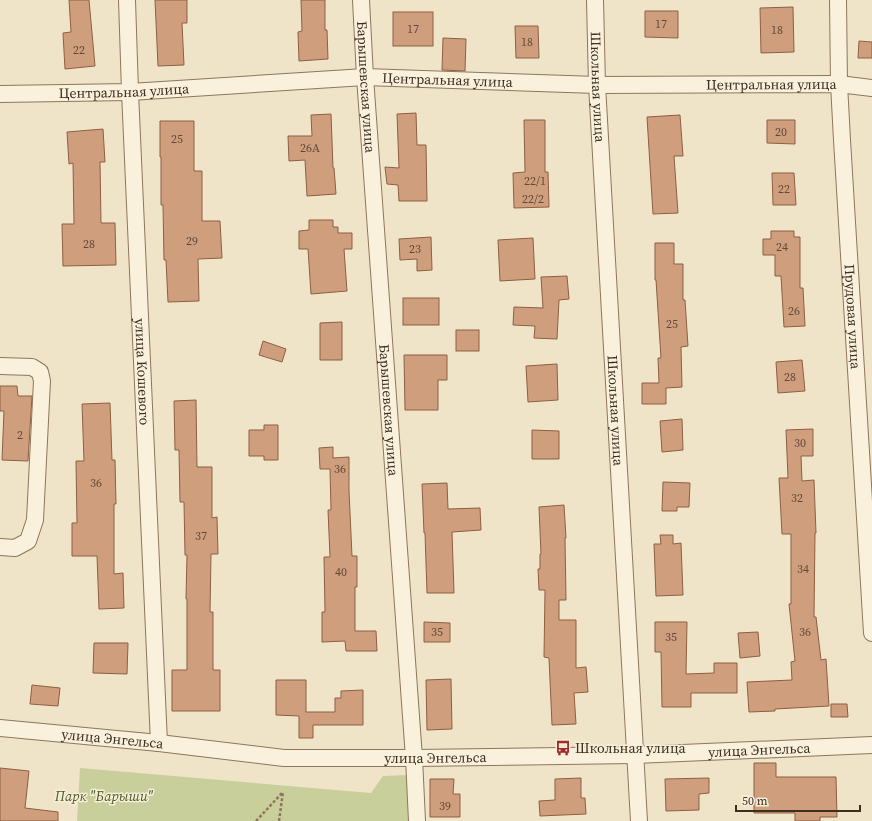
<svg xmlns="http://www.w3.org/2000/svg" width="872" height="821" font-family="'Source Serif 4',serif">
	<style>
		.green { fill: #c9cf9b }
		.building { fill: #cf9f7d; stroke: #8d5f41 }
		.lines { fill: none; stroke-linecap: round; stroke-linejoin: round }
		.minor-casing { stroke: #8d765c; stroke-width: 18 }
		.path { stroke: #8d765c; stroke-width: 2.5; stroke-dasharray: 3 2; stroke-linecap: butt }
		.minor { stroke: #faf1dc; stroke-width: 16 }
		.labels { text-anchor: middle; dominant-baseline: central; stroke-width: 3; stroke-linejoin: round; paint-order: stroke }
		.number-label { font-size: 12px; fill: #624a37 }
		.street-label { font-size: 14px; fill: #3d2e20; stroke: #f7eed8 }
		.poi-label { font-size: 14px; fill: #3d2e20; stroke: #f7eed8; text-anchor: start }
		.park-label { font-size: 14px; font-style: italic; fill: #4d5a26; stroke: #f7eed8 }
	</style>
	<rect width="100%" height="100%" fill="#f0e4c8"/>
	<path class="green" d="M80 768 371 793 383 776 409 775 412 821H77Z"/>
	<g class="building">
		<path d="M69 0H89L95 66 65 69 63 33 71 32Z"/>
		<path d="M155 0H187V23H182L184 65 158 66Z"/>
		<path d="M301 0H325V30H327L328 59 299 61 298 32 302 31Z"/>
		<path d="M793 7 794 52 761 53 760 8Z"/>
		<path d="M645 11H678V38L645 37Z"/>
		<rect x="393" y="12" width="40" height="34"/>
		<path d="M515 26H538L539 58H516Z"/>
		<path d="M443 38 466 39 465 71 442 70Z"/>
		<path d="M859 41 872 42V58H858Z"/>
		<path d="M416 113 417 145H426L427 201H399L398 185 387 184 385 167 399 168 397 114Z"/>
		<path d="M331 114 333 168H334L336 194 307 196 305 160 289 161 288 136H312L311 115Z"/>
		<path d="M680 115 683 156H674L678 213 653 214 647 117Z"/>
		<path d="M524 120H545V172H548L549 207 514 208 513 173 525 172Z"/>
		<path d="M767 120H795V144L767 143Z"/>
		<path d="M160 121H194V171H202V221H220L222 258 198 259 199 301 168 302 166 260H164L163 205H161V157H160Z"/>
		<path d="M103 129 105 162H100L101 223H115L116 265 63 266 62 224H74L73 163 69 164 67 132Z"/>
		<path d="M772 173H794L796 205H773Z"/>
		<path d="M309 220H333V227H338V233H352V249H344L347 291 311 294 308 249H299V231L309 230Z"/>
		<path d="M771 231H794V237H800V288H803L805 326 784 327 781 276H775V255H763V239H771Z"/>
		<path d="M431 237 432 270 417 271V259L400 260 399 239Z"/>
		<path d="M533 238 535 279 500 281 498 240Z"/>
		<path d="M655 243H674V264H683V300H685L688 346 681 347 682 387 666 388V404H642V383H659L658 358H661L656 280H655Z"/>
		<path d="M567 276 569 299 559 300 557 339 534 338 535 326 513 325 514 307 543 308 541 277Z"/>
		<rect x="403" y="298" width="36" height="27"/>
		<path d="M342 322V360H320V323Z"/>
		<rect x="456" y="330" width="23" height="21"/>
		<path d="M263 341 286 349 282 362 259 355Z"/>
		<path d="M404 355H447V380H438V410H405Z"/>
		<path d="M802 360 805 391 778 393 776 362Z"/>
		<path d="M557 364 558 400 528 402 526 366Z"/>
		<path d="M0 386H17L18 396H32L28 461 2 460 4 411H0Z"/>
		<path d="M196 400 197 467H212V518L217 517 218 554H211L210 612H213V670H220V711H172V670H187V599H186L187 555H185L184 502H180L179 450H175L174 401Z"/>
		<path d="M110 403 112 460H115L116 504H114V574L123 573 124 608 99 609 97 556H72V523H77L76 461H84L82 404Z"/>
		<path d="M682 419 683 450 662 452 660 421Z"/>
		<path d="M264 425H278V460H264V456H249V430H264Z"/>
		<path d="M813 429V456H801L802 481 814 480 816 533H815L814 617H816L821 660 826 659 829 706 775 709V711L749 712 747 682 792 680 791 662 795 661 789 604H791V534H782L779 478H788L786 430Z"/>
		<path d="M532 430 559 431V459H532Z"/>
		<path d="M333 447V458L349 457V491L352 556H357V587H355V631H376L377 651H346L345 641 322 642V612H325L324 557H330L328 510H331L330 469H320L319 448Z"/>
		<path d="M663 482 690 483 689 507H677V511H662Z"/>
		<path d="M447 483 448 509 480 508 481 530 452 532 454 593H427L425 533H424L422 484Z"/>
		<path d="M564 505 566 538H565L566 600H559V620H576V668L586 667 588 692 574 693 576 724 552 725 549 658 544 657 545 590H539L538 569H540V554H541L539 507Z"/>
		<path d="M660 535H673V544L681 543 683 595 656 596 654 544H661Z"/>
		<path d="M424 622 450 623V642H424Z"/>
		<path d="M655 622H687L686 674 714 673V663H737V693H691V707H662L661 652H655Z"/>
		<path d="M758 632 760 656 740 658 738 633Z"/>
		<path d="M94 643H128L127 674 93 673Z"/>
		<path d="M451 679 452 729 427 730 426 680Z"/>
		<path d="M276 680H306V712H335V698H341V691L363 690V725H313V738H299V716L276 715Z"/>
		<path d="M32 685 60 688 58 706 30 704Z"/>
		<path d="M831 704H847L848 717H831Z"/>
		<path d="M754 763H776V777H836L837 817H820V821H795V813H754Z"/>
		<path d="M0 768 29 771 25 808 58 812V821H0Z"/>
		<path d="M581 778V798H585L586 814 540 816 539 801 555 800V779Z"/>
		<path d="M709 778V793L699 794V810L666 811 665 779Z"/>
		<path d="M430 779H454L453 794H460V817H430Z"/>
	</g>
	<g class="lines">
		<g class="minor-casing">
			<g id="minor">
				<path id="s1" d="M127 0 130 92 159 743"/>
				<path id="s2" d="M361 0 365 77 414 758 417 821"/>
				<path id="s3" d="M595 0 597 85 639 821"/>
				<path id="s4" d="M838 0 839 84 842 140 872 633"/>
				<path id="s5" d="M0 94 130 92 365 77 597 85 839 84 872 88"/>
				<path d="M0 366 32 367 40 372 42 381 35 520 28 541 15 548 0 547"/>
				<path id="s6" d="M0 728 159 743 284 758H414L635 755 872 745"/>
			</g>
		</g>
		<g class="path">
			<path d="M256 821 283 792"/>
			<path d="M279 821 283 792"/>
		</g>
		<use href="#minor" class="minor"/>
	</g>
	<defs>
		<g id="bus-bare" transform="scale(1.2)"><path d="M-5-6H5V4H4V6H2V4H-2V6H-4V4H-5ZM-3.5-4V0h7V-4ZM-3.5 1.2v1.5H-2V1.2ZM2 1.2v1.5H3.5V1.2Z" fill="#9e2a2b" stroke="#f7eed8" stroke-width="2.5" paint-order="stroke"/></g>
	</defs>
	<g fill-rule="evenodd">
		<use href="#bus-bare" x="563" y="748"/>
	</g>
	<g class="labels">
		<g class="number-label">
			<text x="661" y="24">17</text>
			<text x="413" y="29">17</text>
			<text x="777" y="30">18</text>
			<text x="527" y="42">18</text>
			<text x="79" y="50">22</text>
			<text x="781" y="132">20</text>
			<text x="177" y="139">25</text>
			<text x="310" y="148">26А</text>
			<text x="535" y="181">22/1</text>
			<text x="784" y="189">22</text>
			<text x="533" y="199">22/2</text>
			<text x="192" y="241">29</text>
			<text x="89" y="244">28</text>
			<text x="782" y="247">24</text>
			<text x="415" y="249">23</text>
			<text x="794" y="311">26</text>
			<text x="672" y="324">25</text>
			<text x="790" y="377">28</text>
			<text x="20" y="435">2</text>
			<text x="800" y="443">30</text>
			<text x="340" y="469">36</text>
			<text x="96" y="483">36</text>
			<text x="797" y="498">32</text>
			<text x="201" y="536">37</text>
			<text x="803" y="569">34</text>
			<text x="341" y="572">40</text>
			<text x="437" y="632">35</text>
			<text x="805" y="632">36</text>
			<text x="671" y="637">35</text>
			<text x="445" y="806">39</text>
		</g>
		<g class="street-label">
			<text stroke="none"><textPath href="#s5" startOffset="448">Центральная улица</textPath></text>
			<text stroke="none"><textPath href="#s5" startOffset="772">Центральная улица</textPath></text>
			<text stroke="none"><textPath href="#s2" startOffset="87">Барышевская улица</textPath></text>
			<text stroke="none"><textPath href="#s3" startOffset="87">Школьная улица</textPath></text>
			<text stroke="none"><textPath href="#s5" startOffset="124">Центральная улица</textPath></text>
			<text stroke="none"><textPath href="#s4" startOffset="317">Прудовая улица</textPath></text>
			<text stroke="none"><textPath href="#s1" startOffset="372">улица Кошевого</textPath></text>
			<text stroke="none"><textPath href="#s2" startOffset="411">Барышевская улица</textPath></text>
			<text stroke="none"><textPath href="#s3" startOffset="411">Школьная улица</textPath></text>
			<text stroke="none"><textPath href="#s6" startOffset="113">улица Энгельса</textPath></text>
			<text stroke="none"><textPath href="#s6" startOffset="761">улица Энгельса</textPath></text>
			<text stroke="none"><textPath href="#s6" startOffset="437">улица Энгельса</textPath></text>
		</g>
		<g class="poi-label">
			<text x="575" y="748">Школьная улица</text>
		</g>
		<g class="park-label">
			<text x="104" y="796">Парк "Барыши"</text>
		</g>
	</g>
	<path d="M736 805v6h124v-6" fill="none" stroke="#3d2e20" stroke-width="2"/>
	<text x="742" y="805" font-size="12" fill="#3d2e20" stroke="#f7eed8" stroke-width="3" paint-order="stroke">50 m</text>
</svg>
